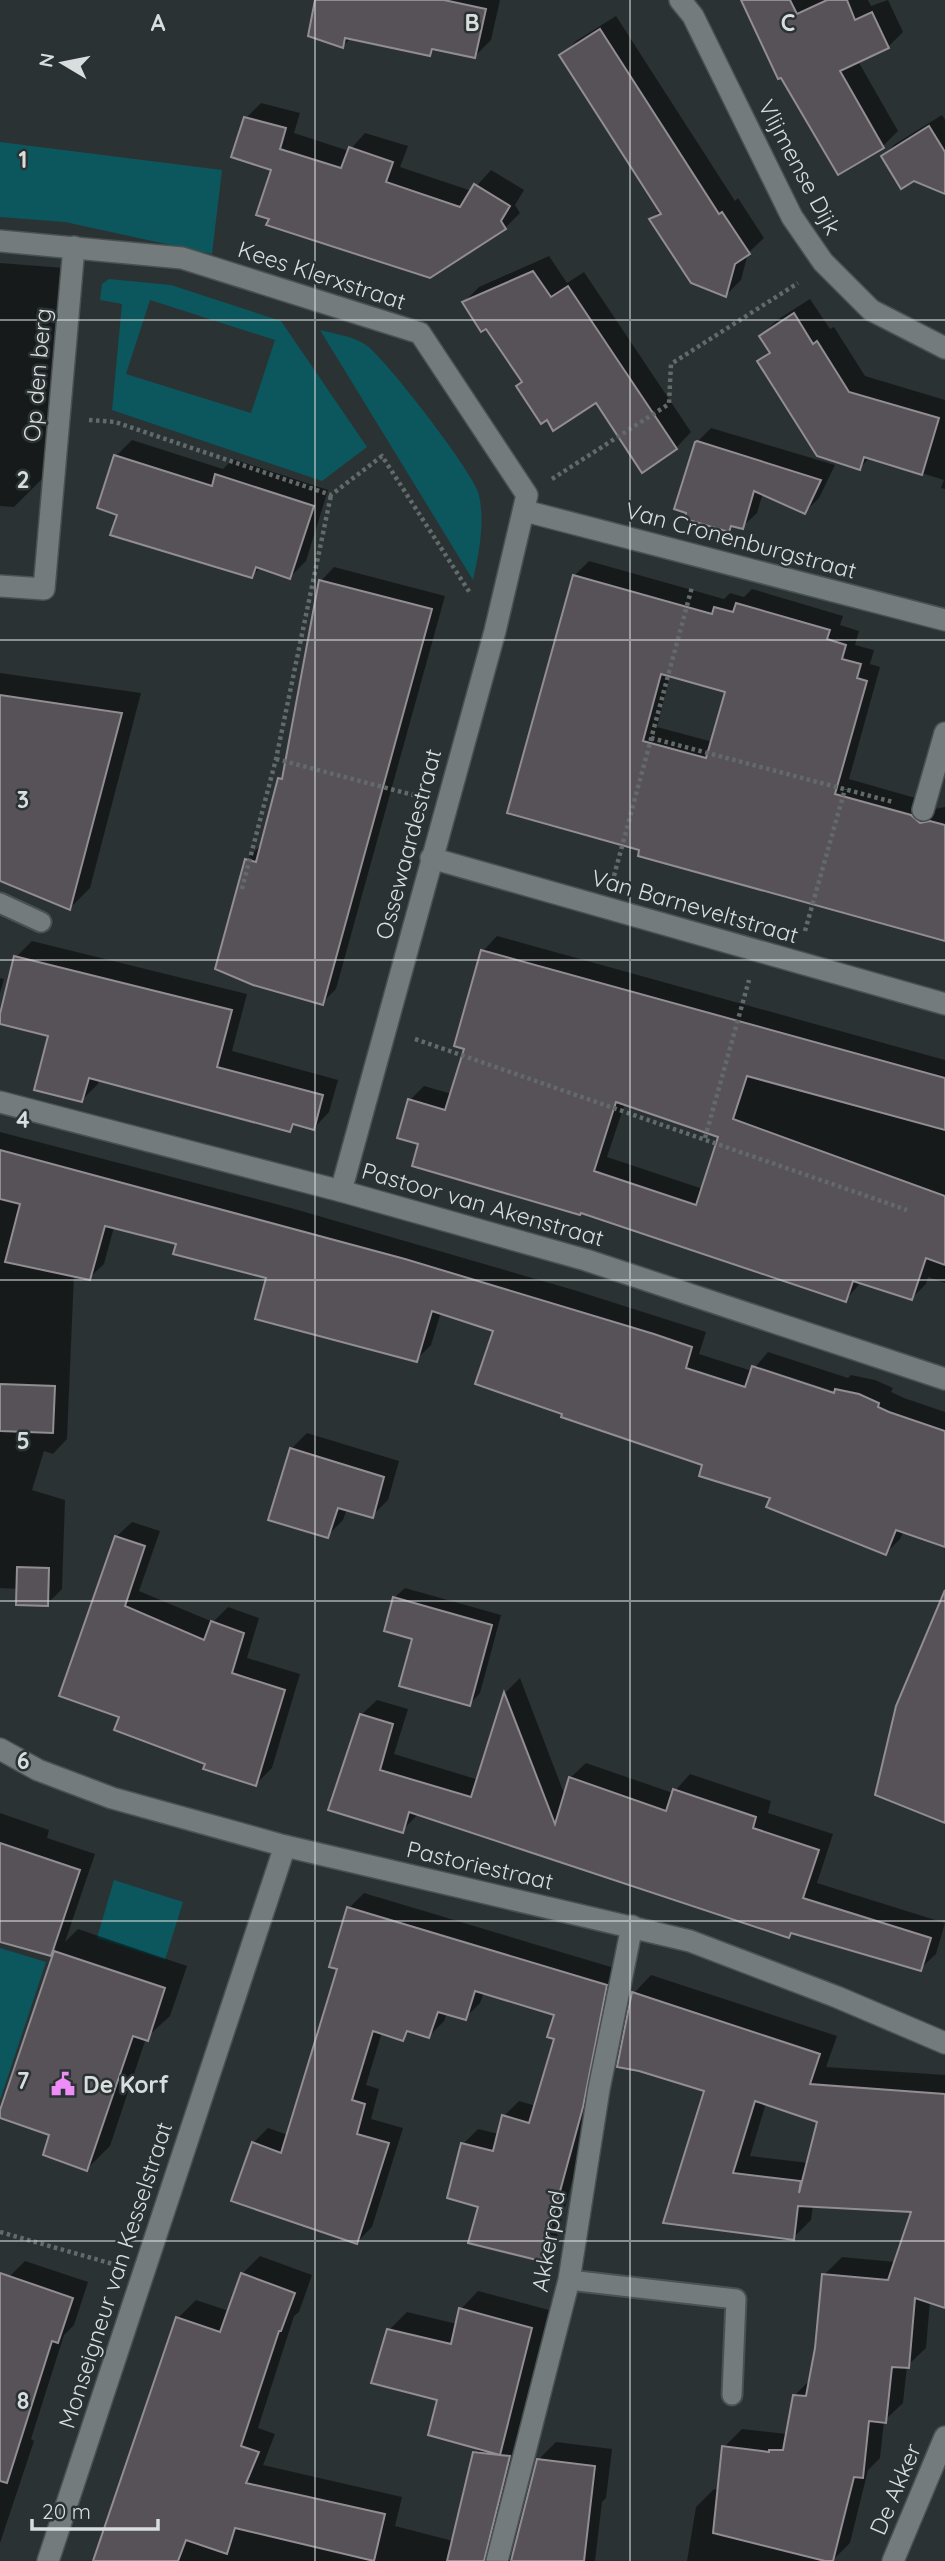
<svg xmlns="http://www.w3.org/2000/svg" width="945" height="2561" font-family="Quicksand,sans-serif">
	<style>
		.green { fill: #0b575d; fill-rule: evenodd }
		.shadow { fill: #0007; fill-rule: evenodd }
		.building { fill: #575257; stroke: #928d93; stroke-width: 2; fill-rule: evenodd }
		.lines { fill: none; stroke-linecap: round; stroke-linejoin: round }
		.lane-casing { stroke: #4a5151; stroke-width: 23 }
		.street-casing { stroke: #4a5151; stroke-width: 24 }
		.secondary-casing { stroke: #4a5151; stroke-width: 24 }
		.path { stroke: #636a6a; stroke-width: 4.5; stroke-dasharray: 3.5 3.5; stroke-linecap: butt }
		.lane { stroke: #737b7c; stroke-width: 19 }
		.street { stroke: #737b7c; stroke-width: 21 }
		.secondary { stroke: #737b7c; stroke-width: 21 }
		.grid { fill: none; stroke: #d8dddd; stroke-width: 2; stroke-opacity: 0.55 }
		.labels { text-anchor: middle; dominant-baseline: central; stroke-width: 5; stroke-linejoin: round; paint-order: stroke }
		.street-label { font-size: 23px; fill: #d8dddd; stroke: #2b3233 }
		.poi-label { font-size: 23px; font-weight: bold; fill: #d8dddd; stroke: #2b3233; text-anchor: start }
		.grid-label { font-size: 23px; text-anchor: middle; font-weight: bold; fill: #d8dddd; stroke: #2b3233; stroke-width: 5; stroke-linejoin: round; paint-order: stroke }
	</style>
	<rect width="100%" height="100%" fill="#2b3233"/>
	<g class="green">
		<path d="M0 142 222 170 212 254 65 222 0 217Z"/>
		<path d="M109 279 171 285 281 321 367 447 322 481 112 410 122 304 100 300 102 284ZM150 300 275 340 251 413 126 374Z"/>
		<path d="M320 330C335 334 353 336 366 345 385 358 475 474 479 495 485 523 479 553 473 580Z"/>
		<path d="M114 1880 183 1902 165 1960 97 1938Z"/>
		<path d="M0 1948 46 1962 0 2100Z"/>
	</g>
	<g class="shadow">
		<path d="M317 0H500L491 40 475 56 436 48 430 54 351 38 343 46Z"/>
		<path d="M751 0H868L871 6 888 0 903 32 888 47 858 61 898 131 883 146Z"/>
		<path d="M616 16 735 201 738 198 764 238 748 253 741 280 726 295 651 219 661 210 561 56 576 41Z"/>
		<path d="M261 103 300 113 294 133 349 151 365 133 408 146 400 167 472 191 491 170 524 190 515 205 520 213 505 228 271 218 273 169 246 118Z"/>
		<path d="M942 115 945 120V193L883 156 895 144Z"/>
		<path d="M549 256 567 283 584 272 691 432 676 448 596 401 523 381 487 326 464 302 479 287Z"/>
		<path d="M0 263 65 268 49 472 14 507 0 506Z"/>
		<path d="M810 299 830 329 834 327 865 376 945 400V489L941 488 944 480 870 457 860 468 759 361 771 350 761 336 777 320Z"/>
		<path d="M711 428 835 465 819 498 805 512 763 493 757 513 742 527 734 525 728 530 696 443Z"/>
		<path d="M132 440 223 469 233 459 328 490 306 561 290 577 261 567 252 576 119 513 116 456Z"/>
		<path d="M589 561 724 599 730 593 744 597 752 589 843 616 840 625 859 631 855 645 874 650 870 664 880 667 849 779 926 801 935 809 945 807V939L642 849 574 576ZM670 675 727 691 713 742 657 727Z"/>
		<path d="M334 567 445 596 336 989 322 1003 246 860 260 846 262 847 280 779 285 774 321 581Z"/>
		<path d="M0 673 141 693 90 888 70 908 0 879Z"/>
		<path d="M497 936 945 1060V1283L928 1277 926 1284 912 1298 861 1282 846 1300 421 1143 410 1100 424 1086 452 1094 466 1048 483 951ZM625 1103 720 1136 703 1189 607 1157Z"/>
		<path d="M32 941 247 994 232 1051 338 1080 329 1112 314 1128 297 1123 290 1130 99 1079 98 1084 82 1100 50 1035 0 1022 16 957Z"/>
		<path d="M0 978 4 979 0 993Z"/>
		<path d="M0 1132 291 1208 574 1290 706 1332 699 1354 752 1371 768 1352 848 1378 851 1375 875 1380 893 1388 891 1392 904 1398 945 1412V1545L904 1531 900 1539 886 1553 704 1464 564 1413 496 1330 441 1312 431 1345 416 1360 269 1276 178 1243 114 1227 104 1264 89 1278 74 1274 67 1439 53 1454 44 1451 32 1490 65 1500 62 1589 47 1604 18 1589 0 1588ZM760 1367 842 1394 841 1397 760 1371Z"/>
		<path d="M307 1433 399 1461 388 1500 372 1516 347 1509 343 1520 327 1536 291 1449Z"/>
		<path d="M132 1522 160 1531 139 1591 213 1622 228 1607 259 1618 247 1658 300 1674 272 1768 256 1784 207 1763 122 1716 116 1537Z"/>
		<path d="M405 1588 501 1615 480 1693 470 1704 394 1598Z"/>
		<path d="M520 1678 565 1796 570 1778 586 1763 673 1793 690 1774 771 1801 768 1813 833 1834 817 1883 945 1923 936 1954 920 1969 793 1931 789 1936 418 1814 402 1831 330 1809 361 1715 377 1700 408 1709 394 1754 479 1780 505 1693Z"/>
		<path d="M0 1813 49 1830 47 1838 95 1854 65 1942 78 1929 187 1966 170 2016 146 2038 110 2146 87 2169 51 2134 0 2116 56 1948 50 1954 0 1906Z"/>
		<path d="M364 1893 621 1970 597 2090 555 2244 540 2260 480 2205 463 2144 478 2129 499 2134 504 2116 519 2101 536 2106 556 2038V2014L484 1992 480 2003 465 2018 447 2013 444 2021 429 2036 411 2030 403 2039 382 2032 366 2085 379 2089 371 2119 403 2128 372 2227 357 2242 253 2143 268 2128 288 2135 339 1968 349 1908Z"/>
		<path d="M651 1975 837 2036 826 2067 945 2075V2306L930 2301 926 2348 907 2366 903 2403 884 2421 880 2458 868 2470 850 2543 832 2561H687L696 2507 714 2489 719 2490 724 2447 742 2429 787 2434 794 2396 811 2379 824 2275 842 2257 896 2262 914 2210 813 2205 811 2220 793 2238 665 2221 707 2090 634 1993ZM766 2103 819 2121 809 2163 750 2156Z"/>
		<path d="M260 2256 312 2275 299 2312 294 2316 258 2428 275 2434 263 2465 402 2497 395 2526 453 2541 475 2453 480 2448 439 2398 389 2330 407 2312 457 2324 461 2309 478 2291 549 2310 517 2438 527 2439 502 2547 513 2556 538 2460 556 2442 612 2449 606 2498 602 2502 595 2561H95L178 2318 196 2300 229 2311 242 2274Z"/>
		<path d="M25 2261 88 2282 74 2325 64 2335 31 2439 34 2441 0 2543V2306L9 2277Z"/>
	</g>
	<g class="building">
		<path d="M315 0H444L486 9 475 58 432 49 430 56 345 38 343 48 308 36Z"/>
		<path d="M741 0H790L797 14 827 0H847L855 20 872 12 889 48 840 71 884 148 838 175 781 78 778 79Z"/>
		<path d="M600 29 719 214 722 212 750 254 735 264 726 297 691 283 649 219 661 214 559 55Z"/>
		<path d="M244 117 286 128 280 149 341 168 349 147 393 162 386 182 460 207 474 184 510 206 501 221 506 229 430 278 266 225 269 219 256 215 271 170 231 157Z"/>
		<path d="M929 126 945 152V194L914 181 901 189 881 156Z"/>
		<path d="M533 271 551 297 568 286 677 449 642 473 596 403 553 431 547 420 541 424 516 386 522 382 486 329 481 332 462 302Z"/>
		<path d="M794 313 813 344 817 341 849 392 939 418 922 475 864 457 860 470 817 456 757 361 770 353 759 336Z"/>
		<path d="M697 441 821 480 805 514 754 491 743 529 731 526 729 532 685 519 686 513 674 509 695 442Z"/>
		<path d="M114 455 212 486 215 474 314 506 290 579 256 567 252 578 110 535 117 515 97 508Z"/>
		<path d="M573 575 712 614 714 607 733 612 736 603 830 630 827 639 846 645 842 659 861 664 857 678 867 681 835 794 911 815 920 823 930 821 945 825V941L638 856 639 850 507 813ZM661 674 725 692 706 758 643 741Z"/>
		<path d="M319 580 432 609 323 1005 253 985 215 969 245 859 256 862 278 778 282 779Z"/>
		<path d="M0 695 122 713 70 910 0 881Z"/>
		<path d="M481 950 945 1078V1130L747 1076 733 1119 945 1196V1265L926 1258 912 1300 853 1281 846 1302 581 1213 580 1215 412 1166 418 1144 397 1138 408 1099 445 1110 464 1049 454 1046ZM616 1102 718 1137 696 1205 594 1171Z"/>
		<path d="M14 956 232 1010 217 1067 323 1095 314 1130 293 1124 290 1132 89 1078 82 1102 34 1090 48 1036 0 1024V1014Z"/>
		<path d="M0 1150 405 1259 654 1334 692 1347 686 1368 745 1387 752 1366 834 1393 835 1389 859 1394 879 1403 878 1407 889 1412 945 1431V1547L896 1530 886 1555 766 1507 770 1498 699 1476 702 1465 561 1417 562 1414 475 1384 493 1331 432 1311 417 1362 255 1319 266 1278 173 1254 176 1244 105 1226 90 1280 5 1262 20 1204 0 1199Z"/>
		<path d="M0 1384 55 1386 53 1433 0 1431Z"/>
		<path d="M290 1448 384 1477 373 1518 338 1508 328 1538 268 1520Z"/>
		<path d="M115 1536 145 1546 125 1606 204 1640 211 1621 244 1633 232 1673 285 1690 256 1786 203 1769 205 1764 114 1730 119 1717 59 1696Z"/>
		<path d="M17 1567 49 1568 48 1606 16 1605Z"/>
		<path d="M945 1590V1823L875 1795 896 1706Z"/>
		<path d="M393 1597 492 1625 470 1706 399 1686 412 1639 384 1631Z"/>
		<path d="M504 1692 555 1824 569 1777 666 1811 673 1789 756 1817 753 1828 819 1850 803 1898 931 1938 921 1971 791 1933 789 1938 409 1812 403 1833 328 1810 360 1714 393 1724 380 1770 471 1797Z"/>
		<path d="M0 1843 80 1870 51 1956 0 1942Z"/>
		<path d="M347 1907 607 1985 583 2107 541 2261 468 2243 478 2207 447 2198 461 2143 493 2151 502 2115 529 2123 554 2039 547 2037 554 2015 475 1991 466 2020 438 2012 429 2038 407 2031 403 2041 373 2031 352 2100 365 2104 357 2134 389 2143 357 2244 231 2201 252 2142 281 2153 337 1969 329 1967Z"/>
		<path d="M54 1951 165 1988 148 2041 133 2036 87 2171 43 2155 49 2135 0 2118V2110Z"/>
		<path d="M632 1992 820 2054 810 2084 945 2094V2308L915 2298 909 2368 892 2367 886 2423 869 2421 863 2478 854 2477 833 2561H825L713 2533 722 2446 769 2452V2450H783L793 2395 806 2396 815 2348 822 2274 888 2280 911 2212 798 2206 794 2240 663 2223 704 2091 639 2071 617 2067ZM755 2101 817 2122 799 2193 801 2181 733 2173Z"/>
		<path d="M0 2273 73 2298 58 2343 52 2341 7 2483 0 2481Z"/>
		<path d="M241 2273 295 2293 281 2331H279L241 2446 259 2452 246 2483 385 2514 374 2561 235 2528 227 2554 186 2540 178 2561H93L176 2317 220 2332Z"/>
		<path d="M459 2308 532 2328 500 2455 510 2456 484 2561H447L473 2452 500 2455 428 2435 437 2400 371 2383 387 2329 451 2344Z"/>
		<path d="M537 2459 595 2466 584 2561H511Z"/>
	</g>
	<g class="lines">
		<g class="lane-casing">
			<g id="lane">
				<path d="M0 903 41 922"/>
				<path d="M569 2280 736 2299 732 2395"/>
			</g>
		</g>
		<g class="street-casing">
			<g id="street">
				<path d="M680 0 693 16 792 217 823 262 871 310 945 348"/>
				<path d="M0 241 182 258 420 333 527 495 495 631 341 1191"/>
				<path d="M525 511 945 620"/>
				<path d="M0 586 44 589 74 247"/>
				<path d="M923 810 945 733"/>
				<path d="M431 858 945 1004"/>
				<path d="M0 1102 341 1191 586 1260 945 1379"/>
				<path d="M0 1749 38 1770 112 1798 285 1846 690 1941 837 1997 945 2043"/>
				<path d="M48 2561 285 1846"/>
				<path d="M497 2561 569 2280 599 2089 632 1926"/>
			</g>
		</g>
		<g class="secondary-casing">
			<path id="secondary" d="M893 2561 945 2437"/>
		</g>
		<g class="path">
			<path d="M89 420 115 422 331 495 382 456 470 593"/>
			<path d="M552 479 669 404 671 364 798 283"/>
			<path d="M651 738 893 802"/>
			<path d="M276 759 417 796"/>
			<path d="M614 876 692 587"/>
			<path d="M242 889 276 759 331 495"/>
			<path d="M805 931 845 789"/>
			<path d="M415 1039 907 1210"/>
			<path d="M705 1138 749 980"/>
			<path d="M0 2232 113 2264"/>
		</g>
		<use href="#lane" class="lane"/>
		<use href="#street" class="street"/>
		<use href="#secondary" class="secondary"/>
	</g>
	<path class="grid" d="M315 0V2561M630 0V2561M0 320H945M0 640H945M0 960H945M0 1280H945M0 1601H945M0 1921H945M0 2241H945"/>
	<defs>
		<g id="civic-bare" transform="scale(1.89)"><path d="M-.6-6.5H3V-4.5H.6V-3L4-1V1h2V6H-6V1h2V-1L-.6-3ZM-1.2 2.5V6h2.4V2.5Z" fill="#ee8cf8" stroke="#2b3233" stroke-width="2.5" paint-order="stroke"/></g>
	</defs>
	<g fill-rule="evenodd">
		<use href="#civic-bare" x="63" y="2084"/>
	</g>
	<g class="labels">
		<g class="street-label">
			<text transform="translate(800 167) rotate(62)">Vlijmense Dijk</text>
			<text transform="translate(322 275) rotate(18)">Kees Klerxstraat</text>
			<text transform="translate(37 375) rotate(-85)">Op den berg</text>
			<text transform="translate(741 540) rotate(15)">Van Cronenburgstraat</text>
			<text transform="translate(408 844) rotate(-75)">Ossewaardestraat</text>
			<text transform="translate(695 906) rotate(16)">Van Barneveltstraat</text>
			<text transform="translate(483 1204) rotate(16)">Pastoor van Akenstraat</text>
			<text transform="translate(480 1865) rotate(13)">Pastoriestraat</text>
			<text transform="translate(548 2241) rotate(-80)">Akkerpad</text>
			<text transform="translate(115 2275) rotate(-72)">Monseigneur van Kesselstraat</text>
			<text transform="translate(895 2489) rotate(-67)">De Akker</text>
		</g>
		<g class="poi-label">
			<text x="83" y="2084">De Korf</text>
		</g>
	</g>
	<g class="grid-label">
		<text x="158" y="31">A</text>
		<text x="472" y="31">B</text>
		<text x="788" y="31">C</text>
		<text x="23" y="168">1</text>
		<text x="23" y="488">2</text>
		<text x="23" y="808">3</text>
		<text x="23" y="1128">4</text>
		<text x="23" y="1449">5</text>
		<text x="23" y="1769">6</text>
		<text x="23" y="2089">7</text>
		<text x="23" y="2409">8</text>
	</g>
	<g transform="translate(63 63) rotate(280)" stroke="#2b3233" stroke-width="5" paint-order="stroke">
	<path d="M0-5L12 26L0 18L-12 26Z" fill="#d8dddd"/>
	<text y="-10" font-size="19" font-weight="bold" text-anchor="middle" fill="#d8dddd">N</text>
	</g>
	<path d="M32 2519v10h126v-10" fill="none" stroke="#d8dddd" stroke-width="3.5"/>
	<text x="42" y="2519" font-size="21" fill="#d8dddd" stroke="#2b3233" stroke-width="5" paint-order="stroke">20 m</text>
</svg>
